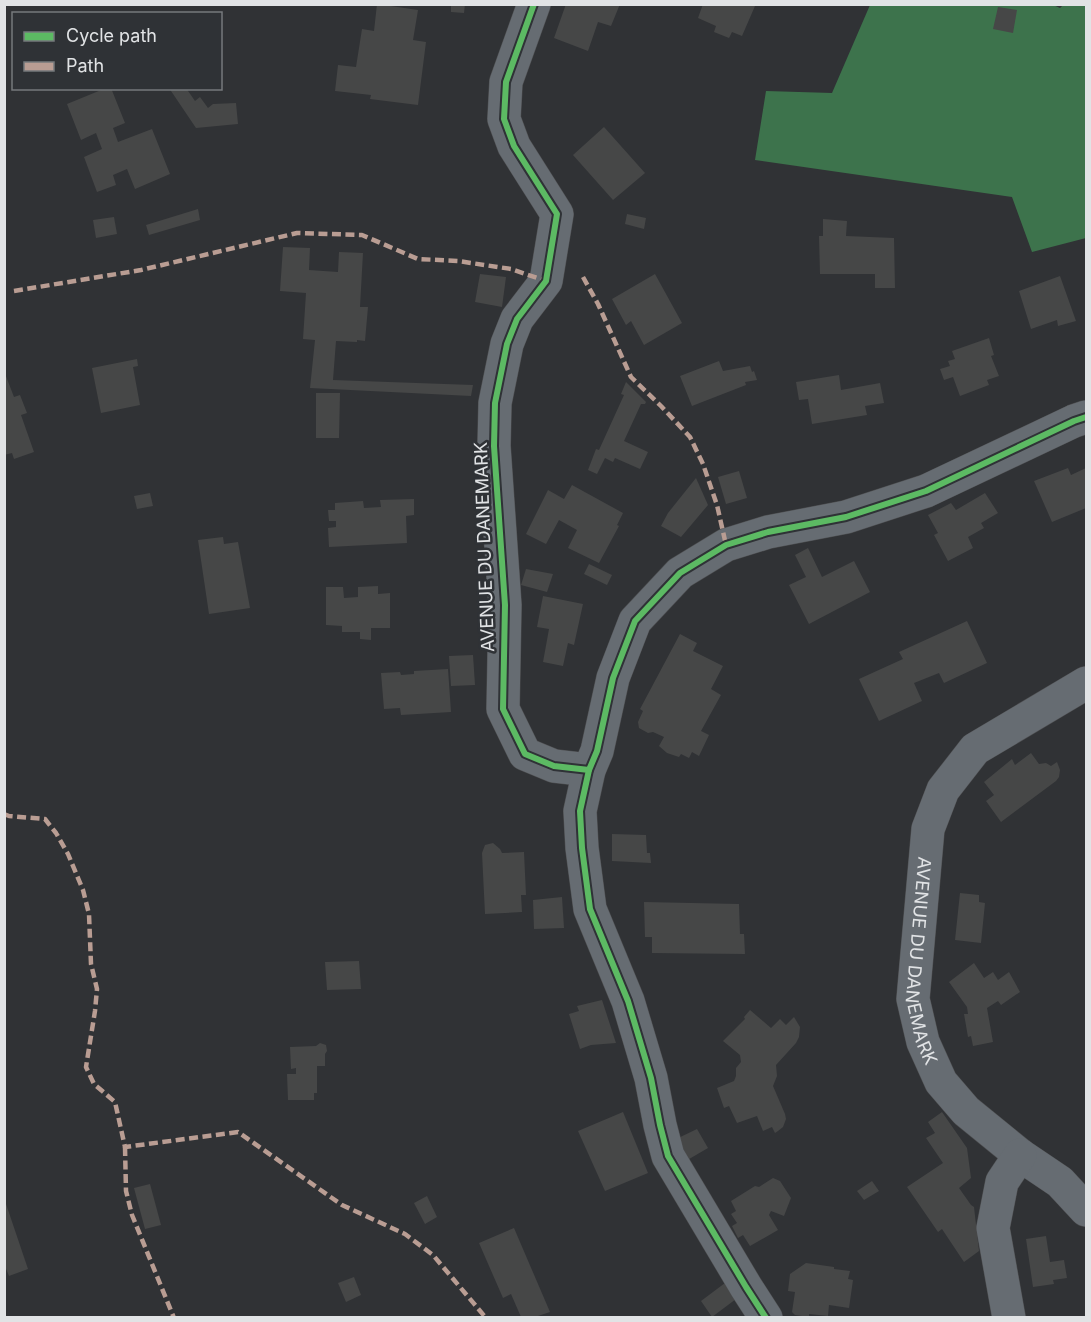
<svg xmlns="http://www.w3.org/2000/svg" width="1091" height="1322" font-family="Inter,sans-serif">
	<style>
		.forest { fill: #3d734c }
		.building { fill: #464747 }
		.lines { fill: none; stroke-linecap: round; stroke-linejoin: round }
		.minor-casing { stroke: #4d4e50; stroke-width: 34 }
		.minor { stroke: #666c72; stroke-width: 33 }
		.quiet { stroke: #b99d93; stroke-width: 4.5; stroke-dasharray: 9 4.5; stroke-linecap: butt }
		.cycleway-casing { stroke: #2f3236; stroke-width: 10 }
		.cycleway { stroke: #5cba63; stroke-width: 6 }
		.labels { text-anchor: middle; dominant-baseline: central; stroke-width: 5; stroke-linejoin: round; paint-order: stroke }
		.street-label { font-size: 18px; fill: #e1e3e5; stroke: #2f3236 }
	</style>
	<rect width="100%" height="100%" fill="#303235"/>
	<path class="forest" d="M1051 4 1060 8 1063 5H1086V238L1032 252 1012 197 755 160 766 91 832 93 870 5Z"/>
	<g class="building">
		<path d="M377 4 418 10 413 40 426 42 418 105 370 99 371 95 335 91 338 65 356 67 362 29 374 31Z"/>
		<path d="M451 4H465L464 13 451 12Z"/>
		<path d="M566 4H620L611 26 598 22 588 51 554 38Z"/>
		<path d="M703 4H751L755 6 742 36 732 32 729 38 714 32 716 26 698 18Z"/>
		<path d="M998 7 1017 10 1013 33 993 29Z"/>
		<path d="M106 88H111L125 123 113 128 118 142 152 129 170 174 135 189 127 169 113 175 116 185 97 192 84 157 102 149 96 133 81 140 67 104Z"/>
		<path d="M169 88H186L195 101 200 97 208 108 213 104 236 103 238 124 196 128Z"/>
		<path d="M604 127 645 173 613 200 573 155Z"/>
		<path d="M198 209 200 220 149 235 146 225Z"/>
		<path d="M627 214 646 218 644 229 625 224Z"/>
		<path d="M114 217 117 234 96 238 93 220Z"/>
		<path d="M823 219 847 221 846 236 894 238 895 288H875V274H820L819 236H823Z"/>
		<path d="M283 247 310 248 309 270 338 272 339 252 363 253 360 307H368L365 341 357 340V342L336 341 333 380 473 385 471 396 310 388 315 340 303 339 306 293 280 291Z"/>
		<path d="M480 274 506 277 502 307 475 302Z"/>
		<path d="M655 274 682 323 644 345 631 321 626 325 612 299Z"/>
		<path d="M1060 276 1076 321 1058 326 1057 320 1031 329 1019 291Z"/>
		<path d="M989 338 994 355 991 356 999 376 987 380 989 385 960 396 953 377 944 380 940 369 950 366 948 361 955 359 952 351Z"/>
		<path d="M137 359 138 366 133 367 140 405 101 413 92 368Z"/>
		<path d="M719 361 723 371 750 366 752 372 754 371 757 380 745 382 746 385 692 406 680 376Z"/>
		<path d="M4 371 14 397 20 395 27 413 21 415 34 452 14 459 12 453 4 455Z"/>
		<path d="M839 375 841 390 880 383 884 403 865 406 867 415 812 424 808 399 799 400 796 382Z"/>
		<path d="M626 382 646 402 645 404H641L624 441 648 452 640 469 615 458 613 462 605 458 597 474 588 470 596 449 599 450 624 395 621 394Z"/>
		<path d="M316 393H340L339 438H316Z"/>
		<path d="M1068 468 1071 475 1086 468V508L1052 522 1034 481Z"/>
		<path d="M739 471 747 498 726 504 718 477Z"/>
		<path d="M696 478 708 505 681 537 661 526 668 513Z"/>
		<path d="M572 485 623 513 617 525 619 526 599 563 568 548 577 530 559 520 546 544 526 534 548 490 564 499Z"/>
		<path d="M150 493 153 506 137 509 134 496Z"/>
		<path d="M985 493 998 513 981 523 984 528 968 537 973 548 948 561 934 535 938 533 928 515 951 503 956 510Z"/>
		<path d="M414 499V515L406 516 407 543 329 547 328 528 336 527V521H329L328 510H335V503L363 501 364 508 381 507 380 500Z"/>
		<path d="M223 537 224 544 238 542 250 608 209 614 198 540Z"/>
		<path d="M808 548 822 577 854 561 870 592 809 624 789 585 806 577 795 555Z"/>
		<path d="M589 564 612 575 607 585 584 574Z"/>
		<path d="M526 569 553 574 547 592 521 585Z"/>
		<path d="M378 586V594L390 593V628H371V640L360 639V632H342V626L326 625V587H343L344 598 358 597V587Z"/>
		<path d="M543 596 583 604 574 645 568 643 563 666 543 662 549 629 537 627Z"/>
		<path d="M967 621 987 663 944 683 939 673 914 683 922 701 879 721 859 679 903 659 899 652Z"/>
		<path d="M680 634 697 643 693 651 723 666 711 689 721 695 701 731 709 735 699 756 692 752 689 758 681 754 679 757 667 753 659 746 664 737 653 732 648 733 639 728 638 722 643 711 640 709Z"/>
		<path d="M473 655 475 685 451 686 449 656Z"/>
		<path d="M448 669 451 712 401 715 400 708 384 709 381 673 400 672 401 675 414 674V671Z"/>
		<path d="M1031 753 1039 764 1046 763 1051 766 1057 762 1060 770 1059 777 1056 781 1001 822 986 801 994 795 984 782 1012 759 1015 765Z"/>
		<path d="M612 834 646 835 647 853H650L651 863 612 861Z"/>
		<path d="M493 843 500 849 502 853 524 852 526 895H521L522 912 485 914 482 853 485 845Z"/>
		<path d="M960 893 979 895V902L985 903 981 943 955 940Z"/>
		<path d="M562 897 564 928 534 929 533 900Z"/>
		<path d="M644 902 739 904 740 934H744L745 954 652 953V937H645Z"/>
		<path d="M359 961 361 989 327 990 325 962Z"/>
		<path d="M974 963 984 978 993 972 998 980 1009 972 1020 992 1001 1005 998 1001 987 1008 993 1042 973 1046 971 1036 968 1037 964 1014H968L967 1007 949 982Z"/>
		<path d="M602 1000 616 1043 591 1045 580 1049 569 1014 579 1011 577 1006Z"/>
		<path d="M750 1010 771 1028 780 1019 786 1025 794 1017 800 1027 799 1037 796 1043 776 1065 777 1076 773 1086 785 1114 786 1119 783 1127 778 1131 775 1133 772 1127 763 1131 757 1116 737 1123 729 1106 724 1108 717 1088 734 1081 736 1076V1068L741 1062 740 1055 723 1041 745 1019 744 1017Z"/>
		<path d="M320 1043 326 1045 327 1051 325 1054V1066H317V1093H314V1100H288L287 1074H296V1068L291 1069 290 1047 316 1046Z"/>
		<path d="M623 1112 648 1173 605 1191 578 1131Z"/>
		<path d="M942 1112 967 1148 971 1178 959 1188 971 1205 974 1207 979 1251 964 1262 942 1229 938 1232 907 1187 943 1163 926 1138 935 1133 928 1122Z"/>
		<path d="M697 1129 708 1148 684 1162 672 1141Z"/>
		<path d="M773 1178 780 1181 791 1198 784 1216 771 1211 769 1215 778 1230 750 1246 743 1235 738 1238 732 1226 737 1223 731 1214 736 1211 731 1201 755 1186 759 1187Z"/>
		<path d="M872 1181 879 1191 864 1200 857 1191Z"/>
		<path d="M150 1184 161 1225 145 1229 134 1188Z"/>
		<path d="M427 1196 437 1217 425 1224 414 1203Z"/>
		<path d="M4 1198 28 1269 9 1276 4 1264Z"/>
		<path d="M514 1228 550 1312 535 1317H521L511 1294 503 1298 479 1243Z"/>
		<path d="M1046 1236 1050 1262 1064 1260 1067 1278 1053 1280 1054 1284 1033 1287 1026 1239Z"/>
		<path d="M806 1263 834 1267V1269L850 1271 848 1279 853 1280 849 1308 829 1305 828 1316 809 1314V1317L795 1315 792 1312 795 1292 788 1291 790 1274Z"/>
		<path d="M354 1277 361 1295 346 1302 338 1283Z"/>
		<path d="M725 1283 736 1299 712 1317 701 1301Z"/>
	</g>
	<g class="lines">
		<g class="minor-casing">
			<g id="minor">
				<path d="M534 4 506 82 504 119 514 146 557 214 546 281 517 319 507 344 495 403 494 446 505 605 503 709 525 754 554 766 589 770"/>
				<path id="s1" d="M1086 683 975 749 943 790 928 829 913 999 923 1042 941 1082 966 1111 1020 1155 1060 1182 1086 1210"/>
				<path d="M766 1318 746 1287 668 1156 660 1125 651 1078 628 1001 590 909 582 848 580 811 589 770 597 751 613 678 635 621 680 573 726 545 768 532 846 517 926 491 1074 421 1086 417"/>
				<path d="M1009 1318 993 1228 1002 1182 1020 1155"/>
			</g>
		</g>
		<use href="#minor" class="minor"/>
		<g class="quiet">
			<path d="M583 277 598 304 631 377 661 406 690 437 703 464 717 505 726 545"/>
			<path d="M14 291 141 270 297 233 362 235 418 259 458 261 511 269 546 281"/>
			<path d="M4 814 9 816 45 819 56 833 68 854 83 890 89 914 91 964 97 989 95 1011 86 1067 94 1084 115 1102 125 1147 238 1132 342 1205 405 1234 433 1255 486 1318"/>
			<path d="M125 1147 126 1191 132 1215 174 1318"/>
		</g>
		<g class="cycleway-casing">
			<g id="cycleway">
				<path d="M534 4 506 82 504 119 514 146 557 214 546 281 517 319 507 344 495 403 494 446 505 605 503 709 525 754 554 766 589 770"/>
				<path d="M766 1318 746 1287 668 1156 660 1125 651 1078 628 1001 590 909 582 848 580 811 589 770 597 751 613 678 635 621 680 573 726 545 768 532 846 517 926 491 1074 421 1086 417"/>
			</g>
		</g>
		<use href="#cycleway" class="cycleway"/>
	</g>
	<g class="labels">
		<g class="street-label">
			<text transform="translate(484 547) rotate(-92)">AVENUE DU DANEMARK</text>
			<text stroke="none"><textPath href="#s1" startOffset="356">AVENUE DU DANEMARK</textPath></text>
		</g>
	</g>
	<rect width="1091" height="1322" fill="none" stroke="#e1e3e5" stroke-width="12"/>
	<rect x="12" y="12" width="210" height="78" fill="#2f3236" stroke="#76797c" stroke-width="1.5"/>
	<rect x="24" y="32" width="30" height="9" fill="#5cba63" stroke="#76797c" stroke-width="1.5"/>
	<text x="66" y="42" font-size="18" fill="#e1e3e5">Cycle path</text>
	<rect x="24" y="62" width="30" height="9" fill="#b99d93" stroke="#76797c" stroke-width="1.5"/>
	<text x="66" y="72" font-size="18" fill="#e1e3e5">Path</text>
</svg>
